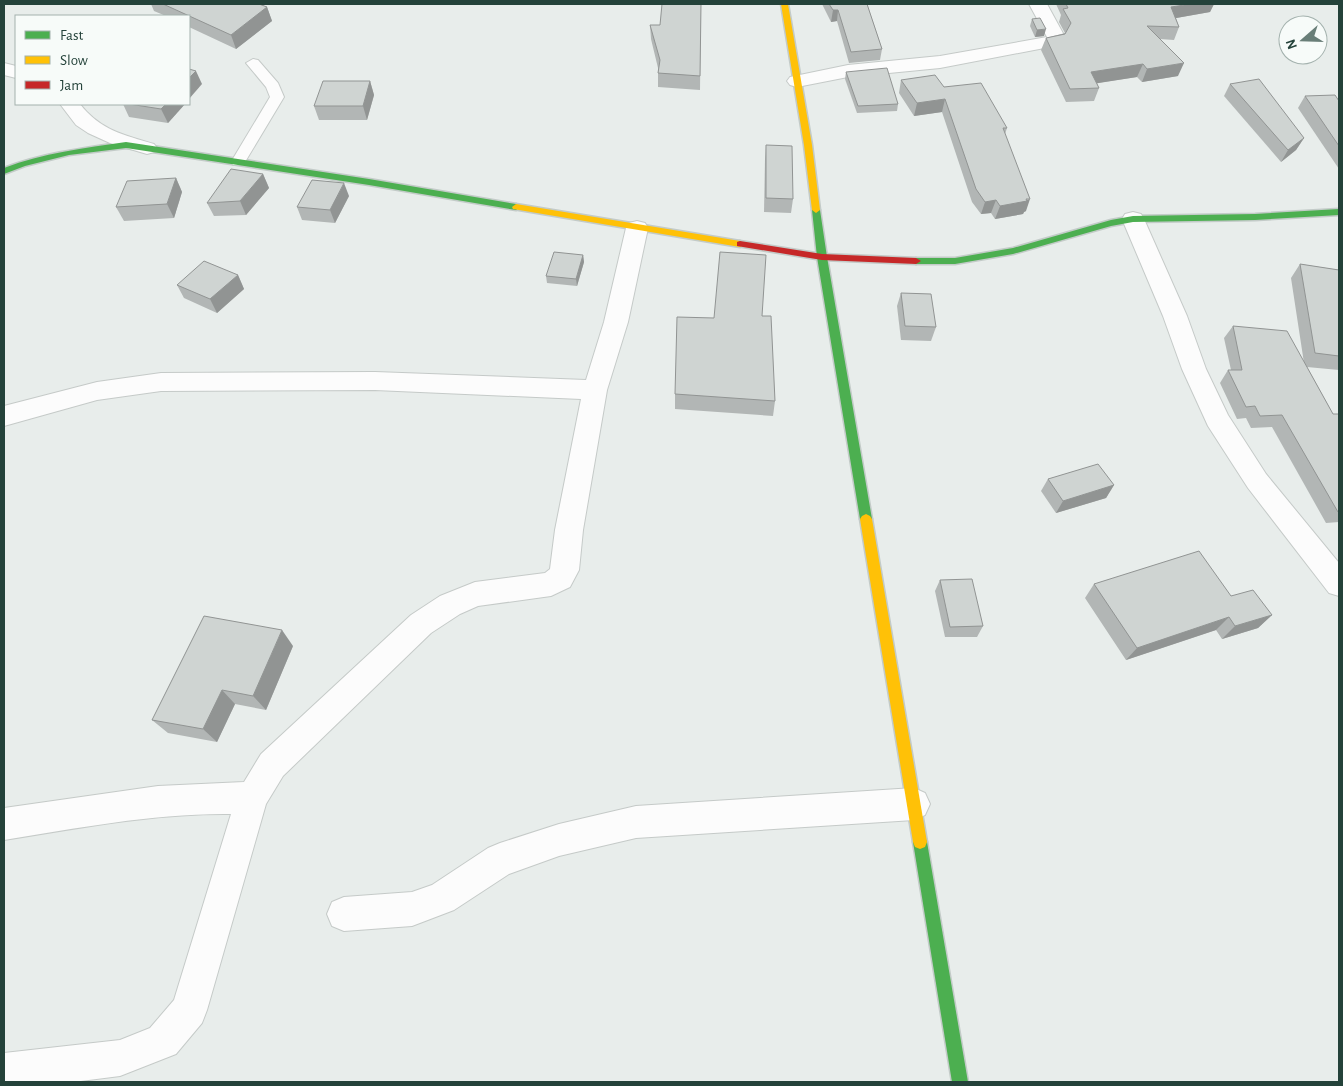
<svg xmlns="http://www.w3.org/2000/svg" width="1343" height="1086" font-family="'Alegreya Sans',sans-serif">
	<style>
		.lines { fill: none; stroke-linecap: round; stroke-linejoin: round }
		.lane-casing { stroke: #c5cac8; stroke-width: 2 }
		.street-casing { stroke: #c5cac8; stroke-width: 2 }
		.fast-casing { stroke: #c3cbc8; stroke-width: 3 }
		.slow-casing { stroke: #c3cbc8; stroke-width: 3 }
		.jam-casing { stroke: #c3cbc8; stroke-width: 3 }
		.lane { fill: #fcfcfc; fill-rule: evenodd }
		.street { fill: #fcfcfc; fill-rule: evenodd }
		.fast { fill: #4caf50; fill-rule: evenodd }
		.slow { fill: #ffc107; fill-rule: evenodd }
		.jam { fill: #c62828; fill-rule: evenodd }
		.wall { fill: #b2b6b5 }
		.shaded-wall { fill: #919493 }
		.building { fill: #cfd4d2; stroke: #919493 }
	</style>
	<rect width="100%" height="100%" fill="#e8edeb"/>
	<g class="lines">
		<g class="lane-casing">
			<path id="lane" d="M253 59 258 60 278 83 284 97 245 162 243 165H233L231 162 270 97 266 87 246 63Z"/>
		</g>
		<g class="street-casing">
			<g id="street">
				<path d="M1029 4H1047L1065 37 1060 45 940 68 848 77 797 87 790 85 787 81 790 77 848 65 940 56 1047 37Z"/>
				<path d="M4 63 16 66V78L4 75Z"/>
				<path d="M60 104H80C100 130 124 135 154 144L157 148 154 152 147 154 110 143 88 133 76 125Z"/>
				<path d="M1133 212 1141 214 1144 219 1187 316 1206 369 1228 415 1266 474 1339 563V596L1329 593 1248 488 1208 426 1182 369 1163 316 1122 219 1125 214Z"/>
				<path d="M637 221 645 223 648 228 628 322 607 390 583 530 579 570 570 587 551 596 478 606 460 614 431 633 283 776 266 804 207 1010 202 1023 176 1054 120 1076 73 1082H4V1053L120 1040 150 1028 174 1000 231 814C155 813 79 828 4 840V808L158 786 244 782 261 754 411 615 440 596 475 582 545 573 550 569 555 530 581 399 375 390 161 391 97 400 4 426V406L97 382 161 373 375 372 586 380 604 322 626 228 629 223Z"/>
				<path d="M914 788 925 793 930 804 925 815 914 820 636 838 559 856 509 874 454 910 412 926 344 931 332 926 327 914 332 902 344 897 412 892 432 885 488 848 500 843 559 824 636 806Z"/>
			</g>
		</g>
		<g class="fast-casing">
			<g id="fast">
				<path d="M126 142 369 179 516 204 520 207 516 210 369 185 126 148 69 155 25 166 4 174V168C43 153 84 148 126 142Z"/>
				<path d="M816 207 820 210 827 257 872 519 870 522H862L860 519 817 257 812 210Z"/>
				<path d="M1339 209V215L1255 220 1133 222 1111 226 1013 254 955 264H916L911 261 916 258H955L1013 248 1111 220 1133 216 1255 214Z"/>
				<path d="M920 835 925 837 927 842 968 1082H952L913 842 915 837Z"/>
			</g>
		</g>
		<g class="slow-casing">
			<g id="slow">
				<path d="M781 4H788L812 145 820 210 816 213 812 210 804 145Z"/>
				<path d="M516 204 740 241 745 244 740 247 513 209 512 207Z"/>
				<path d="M866 514 870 516 872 519 927 842 925 847 920 849 915 847 913 842 860 519 862 516Z"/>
			</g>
		</g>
		<g class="jam-casing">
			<path id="jam" d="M740 241 822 254 916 258 921 261 916 264 822 260 737 246V242Z"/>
		</g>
		<use href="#lane" class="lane"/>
		<use href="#street" class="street"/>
		<use href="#fast" class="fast"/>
		<use href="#slow" class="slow"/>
		<use href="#jam" class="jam"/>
	</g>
	<g class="wall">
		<path d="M151 4H259L267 7 272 21 236 49 189 27V16H166L154 11Z"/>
		<path d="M701 4 700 90 658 87V68L651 39 650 25H660Z"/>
		<path d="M822 4H867L882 49 880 60 849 63 837 21 831 22Z"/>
		<path d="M1056 4H1214L1210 12 1176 18 1179 27 1174 40 1160 39 1178 76 1142 82 1137 77 1097 83 1099 88 1094 101 1066 102 1041 50 1046 38 1065 33 1059 22 1061 15Z"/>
		<path d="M1032 19 1044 36 1035 37 1030 26Z"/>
		<path d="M846 72 898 104 897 111 857 113 845 79Z"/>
		<path d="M901 80 944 87 1007 128 1005 134 1026 211 1024 212 1023 214 995 219 991 213 981 214 972 202 942 112 914 116 899 93Z"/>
		<path d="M370 81 374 95 367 120H319L314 106Z"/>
		<path d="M1230 84 1304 138 1296 150 1281 162 1224 96Z"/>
		<path d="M1305 96 1339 101V169L1298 108Z"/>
		<path d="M123 104H185L168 123 129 117Z"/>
		<path d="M766 145 793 199 791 213 764 212 765 159Z"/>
		<path d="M263 174 269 188 246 215 214 216 207 203Z"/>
		<path d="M176 178 182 192 174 218 124 221 116 207Z"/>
		<path d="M349 196 335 223 302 220 297 207Z"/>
		<path d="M583 255 584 262 577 286 547 283 546 276Z"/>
		<path d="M1300 264 1339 270V370L1307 367 1333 414H1339V522L1326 523 1272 427 1251 428 1246 418 1237 419 1220 383 1228 370H1231L1224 338 1233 326 1304 363 1291 278Z"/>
		<path d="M238 275 244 289 217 313 184 298 177 285Z"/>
		<path d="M901 293 936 327 931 341 901 340 897 306Z"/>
		<path d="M762 316 775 401 773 416 675 409V394L714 318Z"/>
		<path d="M1048 479 1114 485 1106 498 1056 513 1041 491Z"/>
		<path d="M940 580 983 626 977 637H945L935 591Z"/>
		<path d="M1094 584 1231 596 1272 615 1258 628 1222 639 1216 630 1126 660 1085 598Z"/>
		<path d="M293 646 266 710 235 704 217 742 168 733 152 720Z"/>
	</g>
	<g class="shaded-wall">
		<path d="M1191 4H1214L1210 12 1165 20 1171 7Z"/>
		<path d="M267 7 272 21 236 49 231 35Z"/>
		<path d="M833 10H838L837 21 831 22Z"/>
		<path d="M1046 29 1044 36 1035 37 1037 30Z"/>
		<path d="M1184 63 1178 76 1142 82 1147 69Z"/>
		<path d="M1143 64 1137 77 1086 85 1091 72Z"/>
		<path d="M196 71 202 84 189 99V78Z"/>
		<path d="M370 81 374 95 367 120 363 106Z"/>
		<path d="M945 99 942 112 914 116 917 103Z"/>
		<path d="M166 104H185L168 123 161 109Z"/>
		<path d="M1304 138 1296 150 1281 162 1288 150Z"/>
		<path d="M263 174 269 188 246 215 240 201Z"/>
		<path d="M176 178 182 192 174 218 167 204Z"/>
		<path d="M344 183 349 196 335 223 330 210Z"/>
		<path d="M1030 199 1026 211 1024 212 1023 214 995 219 1000 206Z"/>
		<path d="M996 200 991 213 981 214 985 202Z"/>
		<path d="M583 255 584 262 577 286 576 279Z"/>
		<path d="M238 275 244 289 217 313 210 299Z"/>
		<path d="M1114 485 1106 498 1056 513 1063 501Z"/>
		<path d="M1272 615 1258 628 1222 639 1235 626Z"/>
		<path d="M1229 617 1216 630 1126 660 1137 648Z"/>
		<path d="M282 630 293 646 266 710 253 696Z"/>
		<path d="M222 690 235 704 217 742 203 729Z"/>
	</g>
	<g class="building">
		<path d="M163 4H259L267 7 231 35Z"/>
		<path d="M662 4H701L700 76 658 73 660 60 650 25H660Z"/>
		<path d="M829 4H867L882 49 851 52 838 10H833Z"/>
		<path d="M1066 4H1191L1171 7 1179 27 1147 26 1184 63 1147 69 1143 64 1091 72 1099 88 1070 89 1046 38 1065 34 1071 23 1063 9 1068 8Z"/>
		<path d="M1040 18 1046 29 1037 30 1032 19Z"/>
		<path d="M887 68 898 104 858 106 846 72Z"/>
		<path d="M189 69 196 71 189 78Z"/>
		<path d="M935 75 944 87 981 83 1007 128H1003L1030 199H1026L1027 201 1000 206 996 200 985 202 976 189 945 99 917 103 901 80Z"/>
		<path d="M1259 79 1304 138 1288 150 1230 84Z"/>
		<path d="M323 81H370L363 106H314Z"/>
		<path d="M1335 95 1339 101V146L1305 96Z"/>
		<path d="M129 104H166L161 109Z"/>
		<path d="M766 145 792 146 793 199 766 198Z"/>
		<path d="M231 169 263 174 240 201 207 203Z"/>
		<path d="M176 178 167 204 116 207 127 181Z"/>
		<path d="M312 180 344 183 330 210 297 207Z"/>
		<path d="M554 252 583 255 576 279 546 276Z"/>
		<path d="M720 252 766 255 762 316H771L775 401 675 394 677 317 714 318Z"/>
		<path d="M204 261 238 275 210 299 177 285Z"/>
		<path d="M1300 264 1339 270V356L1315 353Z"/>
		<path d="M901 293 931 294 936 327 905 326Z"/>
		<path d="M1233 326 1287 331 1333 414H1339V511L1338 512 1282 415 1260 416 1255 406 1246 407 1228 370H1242Z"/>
		<path d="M1098 464 1114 485 1063 501 1048 479Z"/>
		<path d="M1199 551 1231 596 1253 590 1272 615 1235 626 1229 617 1137 648 1094 584Z"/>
		<path d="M972 579 983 626 950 627 940 580Z"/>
		<path d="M204 616 282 630 253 696 222 690 203 729 152 720Z"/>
	</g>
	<rect width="1343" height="1086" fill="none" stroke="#24423a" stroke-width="10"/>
	<rect x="15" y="15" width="175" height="90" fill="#f7fbf9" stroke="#a3b1ad"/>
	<rect x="25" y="31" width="25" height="8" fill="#4caf50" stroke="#a3b1ad"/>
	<text x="60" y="40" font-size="15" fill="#24423a">Fast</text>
	<rect x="25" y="56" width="25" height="8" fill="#ffc107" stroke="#a3b1ad"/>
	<text x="60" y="65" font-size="15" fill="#24423a">Slow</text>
	<rect x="25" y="81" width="25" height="8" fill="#c62828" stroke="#a3b1ad"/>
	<text x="60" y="90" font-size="15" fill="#24423a">Jam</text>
	<g transform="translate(1303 40) rotate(250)"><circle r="24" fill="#f7fbf9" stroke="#a3b1ad"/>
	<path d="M0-4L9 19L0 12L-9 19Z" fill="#697e78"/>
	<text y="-8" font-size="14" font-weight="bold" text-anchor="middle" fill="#24423a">N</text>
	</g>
</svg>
